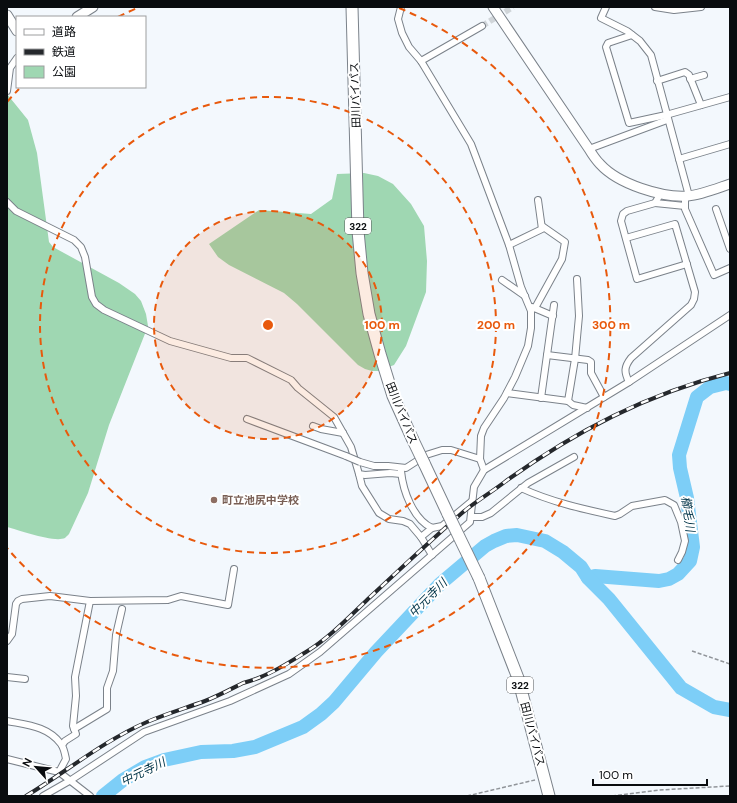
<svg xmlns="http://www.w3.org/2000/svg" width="737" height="803" font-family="'DM Sans','Noto Sans JP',sans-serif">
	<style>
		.green { fill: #9fd7b2 }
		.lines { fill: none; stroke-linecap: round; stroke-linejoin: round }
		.river { stroke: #7dcef7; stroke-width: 14 }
		.street-tunnel { stroke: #d0d5d9; stroke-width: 6; stroke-dasharray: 6 3; stroke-linecap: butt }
		.street-casing { stroke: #7b828a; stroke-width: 8 }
		.secondary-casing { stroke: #7b828a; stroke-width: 11 }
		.highway-casing { stroke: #7b828a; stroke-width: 13 }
		.path { stroke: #91959a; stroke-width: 1.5; stroke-dasharray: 4 2; stroke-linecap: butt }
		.street { stroke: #fff; stroke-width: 6 }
		.secondary { stroke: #fff; stroke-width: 9 }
		.highway { stroke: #fff; stroke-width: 11 }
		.rail-casing { stroke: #25282c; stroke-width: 4 }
		.rail { stroke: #fff; stroke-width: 2.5; stroke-dasharray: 8; stroke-linecap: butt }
		.street-bridge-casing { stroke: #7b828a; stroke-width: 8; stroke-linecap: butt }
		.highway-bridge-casing { stroke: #7b828a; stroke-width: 13; stroke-linecap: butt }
		.street-bridge { stroke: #fff; stroke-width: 6 }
		.highway-bridge { stroke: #fff; stroke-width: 11 }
		.ring { fill: none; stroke: #e8590c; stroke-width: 2; stroke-dasharray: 7 5 }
		.education-dot { fill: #8d6e63; stroke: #fff; stroke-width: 1.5 }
		.labels { text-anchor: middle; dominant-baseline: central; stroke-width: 4; stroke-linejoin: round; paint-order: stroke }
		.shield { fill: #fff; stroke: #535557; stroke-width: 1 }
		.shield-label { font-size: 10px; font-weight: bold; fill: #090c0f }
		.street-label { font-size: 11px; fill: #090c0f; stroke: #fff }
		.education-label { font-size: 11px; font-weight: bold; fill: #785e54; stroke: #fff; text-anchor: start }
		.water-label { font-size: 12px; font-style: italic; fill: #013448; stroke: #fff }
		.centre { fill: #e8590c; stroke: #fff; stroke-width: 2 }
		.ring-label { font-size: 12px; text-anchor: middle; font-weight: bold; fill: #e8590c; stroke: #fff; stroke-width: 4; stroke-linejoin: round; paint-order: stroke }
	</style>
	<rect width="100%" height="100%" fill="#f3f8fd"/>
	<g class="green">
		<path d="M7 94 28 120 37 153 49 242 53 247 119 283 135 294 141 301 146 314 148 326 109 425 88 493 69 534C68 535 66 537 65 538 54 543 19 530 7 527Z"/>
		<path d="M364 173 378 176 393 184 411 204 424 226 427 261 426 292 406 346 394 365 378 371H372L365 369 358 365 297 304 284 293 229 265 218 257 209 244 259 210 311 214 332 199 337 174Z"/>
	</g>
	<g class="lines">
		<g class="river">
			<path d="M588 578 595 576 659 581 669 579 678 574 690 561 693 547 687 498 680 468 679 455 697 397 710 387 726 383 730 384"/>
			<path d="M103 796 123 780 145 767 164 760 201 752 233 751 255 747 303 727 321 714 334 702 376 652 440 584 485 546 494 541 506 536 517 535 545 541 563 552 581 567 588 578 609 599 681 688 714 707 730 710"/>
		</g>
		<path class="street-tunnel" d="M482 26 513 7"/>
		<g class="street-casing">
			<g id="street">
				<path d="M401 7 398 19 402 33 409 47 421 61 471 144 509 245 521 287 531 311V328L528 346 515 377 504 398 484 428 481 436 480 459 484 470"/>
				<path d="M606 7 601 18 627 31 640 41 651 55 689 196"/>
				<path d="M655 7 674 10 701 7"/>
				<path d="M632 35 608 43 606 47 629 123 666 115 730 97"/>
				<path d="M421 61 482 26"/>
				<path d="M690 79 704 75"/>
				<path d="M657 81 685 72 689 75 701 105"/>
				<path d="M7 91 10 68 17 58"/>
				<path d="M589 149 667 120"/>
				<path d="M679 159 730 144"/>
				<path d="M661 193 655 203 627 211 623 214 621 221 637 279 687 264"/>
				<path d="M685 196V209L714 275 730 268"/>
				<path d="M7 202 16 211 74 240 81 247 85 257 92 297 96 304 104 310 170 341 231 358H247L291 380 298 388 334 417 351 447 359 474 365 475 390 473 401 474"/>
				<path d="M655 203 685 206"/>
				<path d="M716 209 730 249"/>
				<path d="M626 238 675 224 695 292 694 299 691 305 631 358C624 367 624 372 629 382"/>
				<path d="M509 245 542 229 538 200"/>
				<path d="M502 280 525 296"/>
				<path d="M532 307 553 316"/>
				<path d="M535 308 562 259 565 242 542 226"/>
				<path d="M547 355 588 360 591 362V373L604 397"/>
				<path d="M507 393 568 401 575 359 579 316 577 279"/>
				<path d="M541 398 554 305"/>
				<path d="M568 401 573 405 587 408"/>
				<path d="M247 419 346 456"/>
				<path d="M313 426 321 429 343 433"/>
				<path d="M360 462 374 466H388L406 468 426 455 442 450H451L480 459"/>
				<path d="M401 471C403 491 413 519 432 528L442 526 472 501"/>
				<path d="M359 474 362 486 379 513 389 519 403 521 410 524 421 537 432 528"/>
				<path d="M521 488C551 502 583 509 615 516L620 514 632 506 665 500 674 505 681 522 685 541 682 552 678 560"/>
				<path d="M472 517H482L491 513 528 483 574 457"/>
				<path d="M421 537 432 555"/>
				<path d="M7 641 12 634 16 604 18 601 22 599 50 596 90 601"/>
				<path d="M7 677 25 679"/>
				<path d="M7 721C27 725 48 726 61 744 64 748 65 754 66 759L59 772"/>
				<path d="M74 729 107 709V688L113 671 116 635 122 609"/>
				<path d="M62 745 65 741 76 734 73 726 76 696 75 677 90 601 168 600 181 596 228 605 234 569"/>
				<path d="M7 759 59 772 90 796"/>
				<path d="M43 796 71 780 144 732 230 701 289 674 320 652 470 522 474 487 484 470 629 382 730 315"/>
			</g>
		</g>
		<g class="secondary-casing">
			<g id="secondary">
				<path d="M493 7 589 149C592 154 596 160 600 164 618 184 662 198 688 196 701 195 718 188 730 184"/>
				<path d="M7 15 17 31"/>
				<path d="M77 17 93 7"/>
			</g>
		</g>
		<g class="highway-casing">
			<g id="highway">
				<path d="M352 7 358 231 362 273 369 314 380 354 393 396 412 438"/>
				<path d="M424 463 448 514"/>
				<path d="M479 578 518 678 549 796"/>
			</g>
		</g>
		<g class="path">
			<path d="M692 651 730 664"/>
			<path d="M467 796 535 780"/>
			<path d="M612 796 659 790 730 786"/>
		</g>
		<use href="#street" class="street"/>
		<use href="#secondary" class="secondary"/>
		<use href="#highway" class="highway"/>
		<g class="rail-casing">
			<path id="rail" d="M26 796C66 772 103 741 147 722 166 714 186 708 205 701 218 696 231 689 243 683 250 681 257 679 263 676 278 670 293 660 306 652 329 638 348 618 367 600 398 571 430 541 462 513 476 501 492 492 506 481 576 431 647 394 730 373"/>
		</g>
		<use href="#rail" class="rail"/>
		<g class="street-bridge-casing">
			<path id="street-bridge" d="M346 456 360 462"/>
		</g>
		<g class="highway-bridge-casing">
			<g id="highway-bridge">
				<path d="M412 438 424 463"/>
				<path d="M448 514 479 578"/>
			</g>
		</g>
		<use href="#street-bridge" class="street-bridge"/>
		<use href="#highway-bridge" class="highway-bridge"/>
	</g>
	<circle cx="268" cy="325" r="114" fill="#e8590c" fill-opacity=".12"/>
	<g class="ring">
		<circle cx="268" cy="325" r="114"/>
		<circle cx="268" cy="325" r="228"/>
		<path d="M7 102A343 343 0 0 1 19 89M118 17A343 343 0 0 1 137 8M399 8A343 343 0 1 1 7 548"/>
	</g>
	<circle class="education-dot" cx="214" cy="500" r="4"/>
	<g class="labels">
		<g class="shield">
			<rect x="345" y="218" width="26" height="16" rx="3"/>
			<rect x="507" y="677" width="26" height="16" rx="3"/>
		</g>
		<g class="shield-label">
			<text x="358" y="226">322</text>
			<text x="520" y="685">322</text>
		</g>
		<g class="street-label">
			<text transform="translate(355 95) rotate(-92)">田川バイパス</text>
			<text transform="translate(402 413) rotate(68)">田川バイパス</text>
			<text transform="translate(533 734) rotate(75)">田川バイパス</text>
		</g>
		<g class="education-label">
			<text x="222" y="500">町立池尻中学校</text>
		</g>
		<g class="water-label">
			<text transform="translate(688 514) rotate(82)">櫛毛川</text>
			<text transform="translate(428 598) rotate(-45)">中元寺川</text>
			<text transform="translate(143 772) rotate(-26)">中元寺川</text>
		</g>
	</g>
	<circle cx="268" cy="325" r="6" class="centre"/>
	<g class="ring-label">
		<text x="382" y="329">100 m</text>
		<text x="496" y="329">200 m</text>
		<text x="611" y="329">300 m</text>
	</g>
	<rect width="737" height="803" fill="none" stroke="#090c0f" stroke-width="16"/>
	<rect x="16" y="16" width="130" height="72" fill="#ffffff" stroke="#9d9e9f"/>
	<rect x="24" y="29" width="20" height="6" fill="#ffffff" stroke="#9d9e9f"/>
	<text x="52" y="36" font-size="12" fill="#090c0f">道路</text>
	<rect x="24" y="49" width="20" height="6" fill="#25282c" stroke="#9d9e9f"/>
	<text x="52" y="56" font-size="12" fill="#090c0f">鉄道</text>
	<rect x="24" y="66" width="20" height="12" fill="#9fd7b2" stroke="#9d9e9f"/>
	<text x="52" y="76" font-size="12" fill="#090c0f">公園</text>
	<g transform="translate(36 767) rotate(297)" stroke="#ffffff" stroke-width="3" paint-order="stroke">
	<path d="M0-3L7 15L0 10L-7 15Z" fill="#090c0f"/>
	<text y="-6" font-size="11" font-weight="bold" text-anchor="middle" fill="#090c0f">N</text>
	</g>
	<path d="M593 779v6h114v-6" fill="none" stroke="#090c0f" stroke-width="2"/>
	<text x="599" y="779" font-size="12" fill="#090c0f" stroke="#ffffff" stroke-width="3" paint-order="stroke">100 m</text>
</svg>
